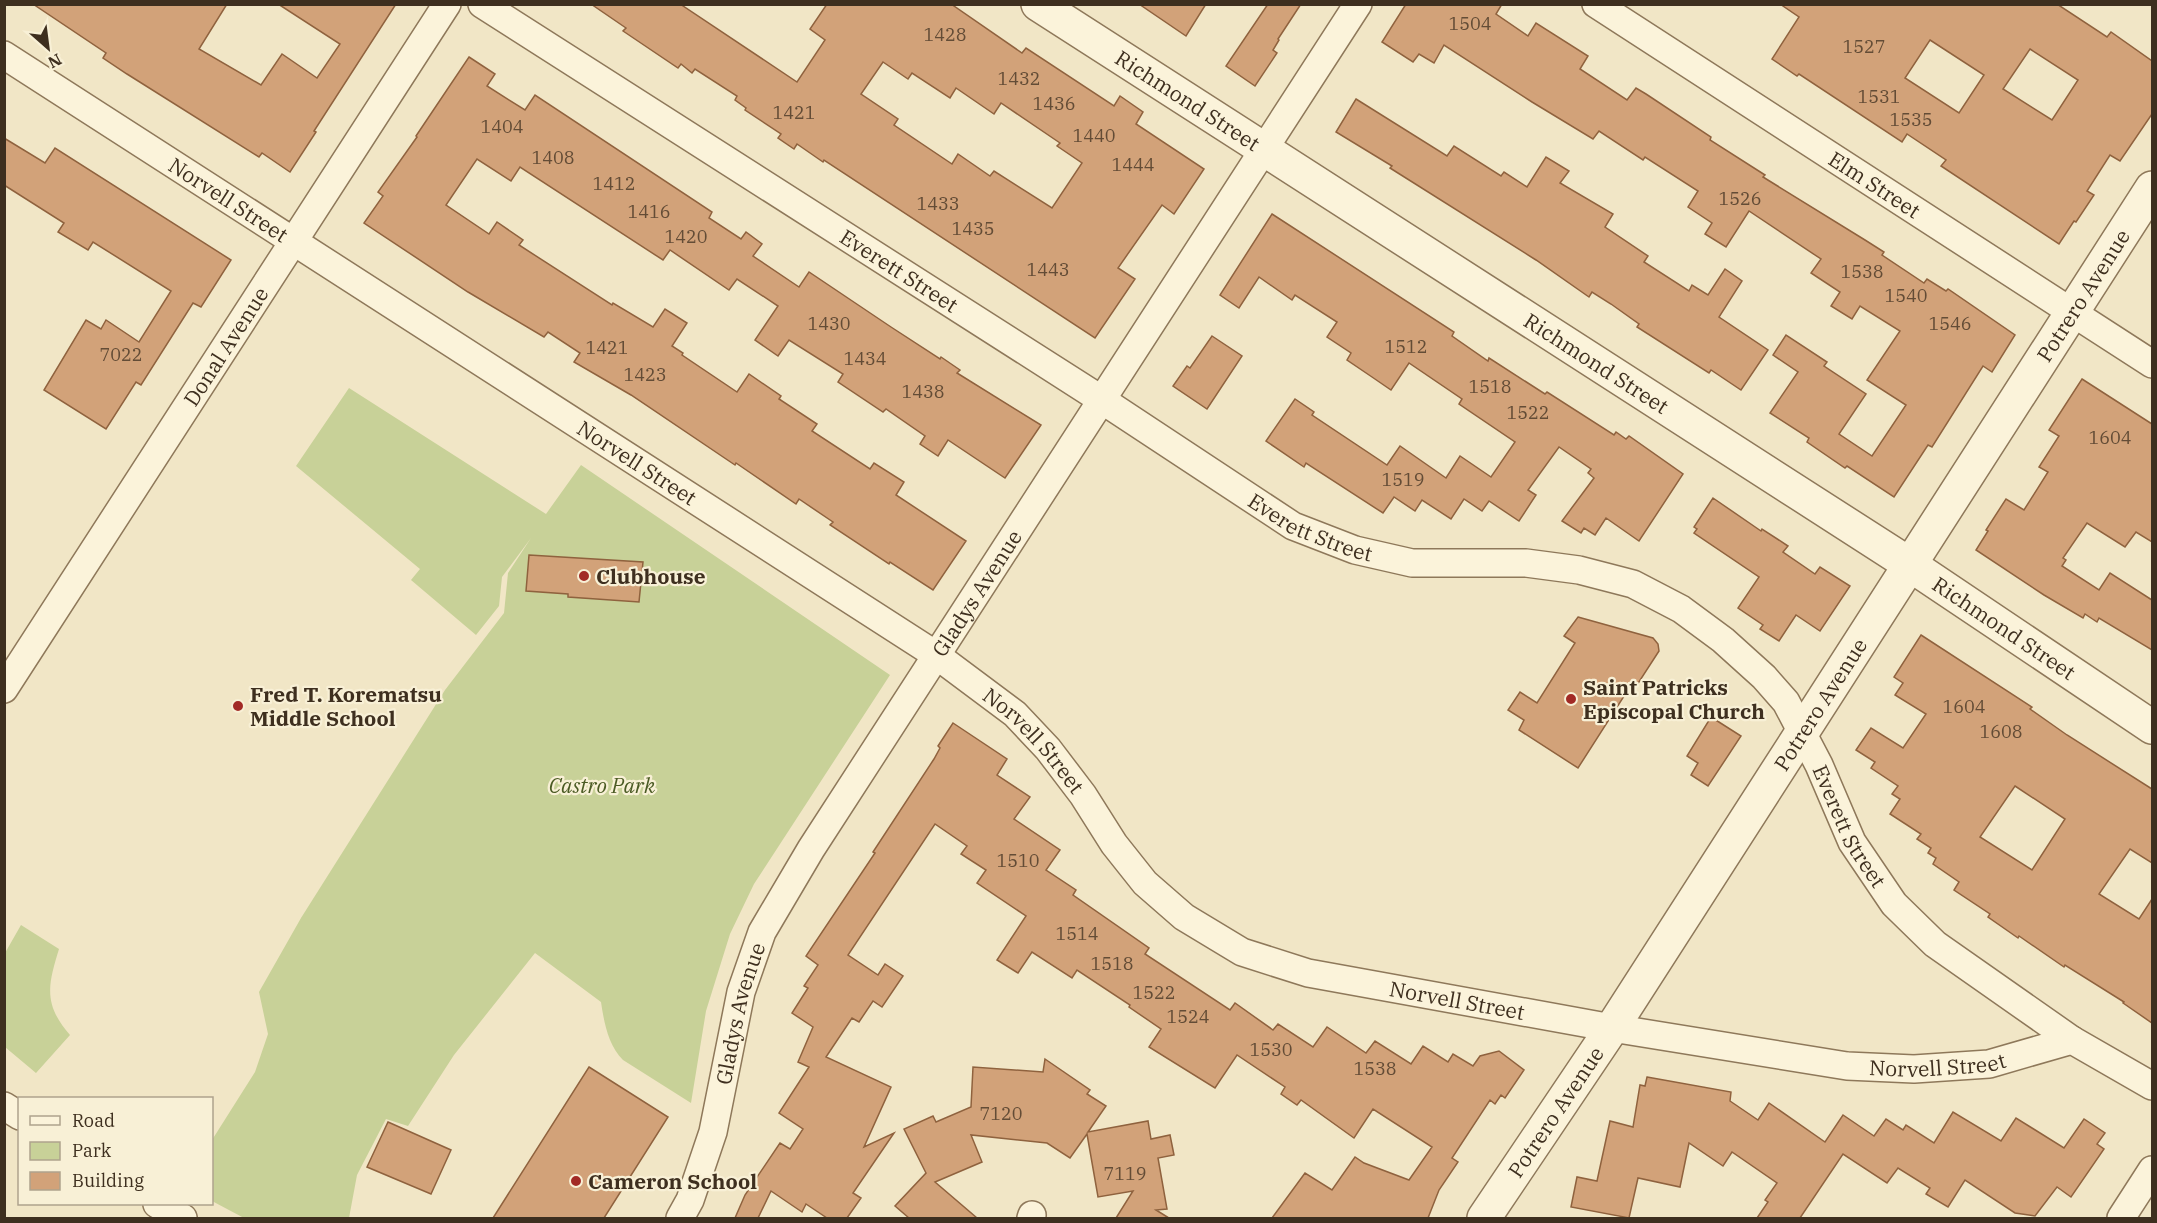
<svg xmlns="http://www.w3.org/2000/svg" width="2157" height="1223" font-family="'IBM Plex Serif',serif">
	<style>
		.green { fill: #c8d198 }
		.building { fill: #d2a279; stroke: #8f623e; stroke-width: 1.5; fill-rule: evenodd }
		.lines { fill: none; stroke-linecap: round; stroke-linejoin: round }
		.minor-casing { stroke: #8e785a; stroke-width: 30 }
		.tertiary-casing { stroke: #8e785a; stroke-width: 36 }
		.minor { stroke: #fbf3da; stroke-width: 27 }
		.tertiary { stroke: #fbf3da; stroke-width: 33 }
		.poi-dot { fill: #a22a25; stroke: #f8f0d6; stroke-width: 2 }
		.labels { text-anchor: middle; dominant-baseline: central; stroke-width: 4.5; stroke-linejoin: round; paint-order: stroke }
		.number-label { font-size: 18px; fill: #634c36 }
		.street-label { font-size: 21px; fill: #3e2f1f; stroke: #f8f0d6 }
		.poi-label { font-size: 21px; font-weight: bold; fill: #3e2f1f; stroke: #f8f0d6; text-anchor: start }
		.park-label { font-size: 21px; font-style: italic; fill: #4b5b24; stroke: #f8f0d6 }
	</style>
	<rect width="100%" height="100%" fill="#f1e6c6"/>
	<g class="green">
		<path d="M349 388 546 514 581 465 890 675 754 884 730 934 706 1011 691 1103 623 1060C608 1045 604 1022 601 1002L535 953 454 1055 408 1126 386 1119 357 1175 349 1218H244L212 1201V1140L255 1072 268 1034 259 992 301 918 445 690 504 613 508 573 531 538 502 577 499 606 476 635 411 580 420 569 296 466Z"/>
		<path d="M21 925 59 949C48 985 43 1004 70 1035L36 1073 5 1047V953Z"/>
	</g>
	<g class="building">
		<path d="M33 4H227L199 49 261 85 282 54 317 78 340 44 278 4H396L314 131 316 132 290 172 262 153 259 157 127 74 103 58 106 53Z"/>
		<path d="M591 4H680L797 82 825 40 810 29 827 4H951L1022 53 1026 48 1114 106 1120 96 1143 112 1136 124 1204 169 1174 214 1162 205 1118 268 1135 279 1095 338 824 160 823 162 797 144 794 149 778 138 781 134 745 110 746 108 735 100 737 96 695 69 692 73 681 64 678 68 623 31 626 28ZM883 62 908 79 912 73 950 98 956 88 994 114 1001 103 1060 143 1057 146 1082 163 1052 208 994 171 990 176 958 154 952 164 894 125 898 119 861 94Z"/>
		<path d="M1139 4H1206L1186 36Z"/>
		<path d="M1268 4H1301L1278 39 1279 40 1273 50 1277 53 1255 86 1226 66Z"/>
		<path d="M1406 4H1502L1496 14 1528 36 1536 23 1588 56 1580 69 1627 100 1636 88 1646 94 1711 137 1710 140 1765 175 1763 177 1865 240 1884 252 1882 255 1924 283 1927 279 1946 291 1948 289 2015 335 1992 372 1983 366 1932 447 1928 445 1894 497 1847 466 1845 468 1807 442 1809 438 1770 413 1798 372 1773 355 1786 335 1827 362 1824 366 1866 394 1839 434 1872 456 1906 405 1867 380 1900 331 1860 306 1852 319 1831 306 1840 292 1811 273 1821 259 1749 211 1726 247 1705 234 1712 223 1688 207 1698 191 1645 157 1643 160 1599 131 1593 139 1532 102 1444 45 1434 63 1419 54 1413 62 1382 42Z"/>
		<path d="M1780 4H2057L2107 37 2111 32 2152 61V114L2120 161 2110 155 2087 191 2094 195 2076 222 2074 221 2059 244 1941 166 1946 160 1907 134 1902 142 1799 74 1797 76 1772 59 1799 17ZM1930 40 1984 75 1959 113 1905 78ZM2030 49 2078 80 2052 120 2003 89Z"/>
		<path d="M469 57 495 74 487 86 525 110 535 95 712 212 709 218 741 239 746 232 762 244 753 256 799 287 809 272 891 327 940 359 941 357 960 370 957 373 1041 425 1005 478 948 440 938 456 920 444 925 436 886 409 883 412 838 382 843 374 789 340 778 356 755 340 778 306 737 279 729 290 670 250 663 260 520 167 511 181 477 159 446 205 489 234 497 222 523 240 519 245 612 305 613 303 653 327 665 309 687 323 672 346 683 353 682 355 737 392 749 374 781 396 779 399 817 424 812 431 870 469 874 463 904 482 896 495 966 541 933 590 890 562 889 564 830 525 833 522 799 499 796 504 736 463 735 465 631 395 574 362 580 353 548 332 544 337 468 292 364 223 383 196 378 192 417 137 416 136Z"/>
		<path d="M1356 99 1447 156 1454 146 1501 176 1504 172 1527 187 1546 157 1569 171 1560 183 1613 214 1605 227 1648 256 1644 262 1689 291 1692 285 1708 295 1725 269 1742 281 1719 317 1768 350 1741 390 1711 370 1709 373 1637 327 1639 324 1611 304 1592 292 1589 297 1536 260 1390 168 1392 166 1336 132Z"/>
		<path d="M4 138 45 163 55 148 231 260 201 307 193 303 141 385 136 382 106 429 44 390 86 320 101 329 106 320 139 342 171 291 93 242 88 250 58 232 64 223 4 185Z"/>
		<path d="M1272 214 1454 332 1452 336 1488 361 1489 358 1545 394 1547 392 1614 435 1616 432 1626 439 1629 436 1683 474 1639 541 1606 518 1595 535 1584 528 1581 533 1562 521 1594 478 1588 473 1591 469 1559 447 1528 490 1536 495 1519 521 1489 501 1482 511 1464 499 1451 519 1422 500 1415 511 1394 497 1383 513 1306 463 1304 467 1266 441 1295 399 1314 412 1312 415 1387 465 1400 446 1446 478 1460 456 1491 477 1515 442 1459 404 1462 399 1409 363 1391 390 1372 377 1347 360 1351 353 1327 337 1337 322 1295 295 1292 300 1259 277 1239 308 1220 295Z"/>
		<path d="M1212 336 1242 356 1207 409 1173 386 1187 366 1190 368Z"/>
		<path d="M2082 379 2152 424V542L2136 532 2125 547 2087 523 2063 558 2066 560 2062 566 2099 590 2110 573 2152 600V650L2099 618 2097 622 2085 614 2083 618 2044 595 1976 550 1988 531 1986 530 2006 499 2024 510 2048 472 2039 467 2059 436 2049 430Z"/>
		<path d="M1713 498 1761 531 1762 529 1788 546 1783 552 1815 574 1820 567 1850 586 1820 631 1796 615 1779 641 1760 629 1763 625 1738 608 1759 577 1694 533 1697 529 1694 527Z"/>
		<path d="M529 555 643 562 639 602 568 597V594L526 591Z"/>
		<path d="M1578 617 1653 638 1658 644 1659 651 1637 685 1633 682 1578 768 1519 730 1524 720 1508 710 1520 692 1537 703 1575 643 1564 636Z"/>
		<path d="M1921 635 2032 707 2030 709 2067 735 2152 789V863L2130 849 2099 894 2139 919 2152 899V1023L2123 1003 2124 1002 2065 965 2064 967 2019 936 2018 938 1988 917 1990 914 1954 890 1959 882 1933 864 1936 858 1928 853 1931 848 1917 839 1921 834 1890 814 1900 799 1892 794 1898 786 1871 768 1875 762 1856 750 1871 728 1903 748 1926 714 1895 695 1903 683 1894 677ZM2015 786 2065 819 2032 870 1980 837Z"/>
		<path d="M1711 717 1741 736 1708 786 1691 775 1698 763 1687 756Z"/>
		<path d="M953 723 1007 759 997 775 1030 797 1014 819 1060 850 1046 870 1076 890 1073 895 1149 948 1145 954 1230 1010 1235 1003 1273 1030 1278 1024 1313 1047 1327 1027 1366 1053 1375 1041 1411 1064 1423 1046 1448 1062 1453 1054 1473 1066 1480 1056 1499 1051 1524 1070 1505 1098 1501 1095 1495 1104 1490 1100 1452 1158 1458 1162 1439 1190 1428 1218H1272L1305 1173 1332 1190 1355 1157 1364 1163 1409 1180 1432 1147 1373 1109 1354 1138 1301 1100 1297 1105 1281 1094 1285 1087 1237 1055 1215 1088 1149 1047 1161 1029 1129 1007 1130 1005 1077 970 1072 978 1032 952 1018 973 997 960 1026 916 977 883 986 870 961 854 967 846 935 824 848 955 878 975 885 964 903 976 882 1007 873 1001 859 1022 852 1018 826 1057 891 1087 864 1147 894 1133 853 1193 861 1198 847 1218H827L806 1204 802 1212 771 1191 758 1218H735L745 1195 780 1143 790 1149 803 1129 779 1113 809 1067 798 1062 813 1027 792 1013 808 988 804 986 818 965 806 956 875 853 873 852 934 759 940 748 938 746Z"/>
		<path d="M1045 1059 1090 1090 1087 1094 1106 1106 1088 1132 1148 1121 1151 1139 1170 1135 1174 1155 1158 1158 1167 1209 1156 1210 1169 1218H1116L1133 1191 1098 1197 1087 1134 1070 1158 1047 1143 971 1135 982 1162 935 1182 977 1218H909L895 1206 926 1173 904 1129 933 1116 936 1122 971 1107 973 1067 1043 1072Z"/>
		<path d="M589 1067 668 1117 604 1218H493Z"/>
		<path d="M1647 1077 1731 1092 1730 1101 1758 1120 1769 1103 1825 1142 1843 1115 1874 1136 1886 1119 1903 1130 1906 1125 1934 1143 1953 1112 2001 1141 2016 1118 2064 1148 2084 1119 2105 1133 2097 1144 2104 1149 2071 1197 2057 1187 2035 1216 2015 1213 1965 1180 1948 1207 1926 1194 1930 1188 1898 1168 1887 1183 1843 1154 1800 1218H1757L1768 1202 1765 1200 1777 1183 1732 1152 1723 1166 1689 1143 1680 1187 1638 1178 1629 1218 1571 1207 1577 1177 1597 1181 1610 1121 1633 1127 1640 1085 1645 1086Z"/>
		<path d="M388 1122 451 1150 431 1194 367 1167Z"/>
	</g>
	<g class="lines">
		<g class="minor-casing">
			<g id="minor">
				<path id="s1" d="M482 4 1102 400 1293 526 1355 550 1412 563H1526L1579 570 1633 584 1681 609 1723 640 1764 677 1786 702 1819 765 1852 842 1894 904 1935 944 2072 1040"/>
				<path id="s2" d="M1596 4 2152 364"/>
				<path id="s3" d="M4 55 936 655 1015 714 1048 749 1083 795 1114 844 1145 883 1184 917 1242 952 1308 973 1612 1028 1847 1066 1914 1069 1989 1064 2072 1040 2152 1086"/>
				<path id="s4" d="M4 689 447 4"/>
				<path d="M4 1106 20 1116"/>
				<path d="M157 1204 183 1218"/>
				<path id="s5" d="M680 1218 690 1200 713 1132 741 992 762 932 811 849 1358 4"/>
				<path d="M1031 1218 1032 1215"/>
				<path d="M2121 1218 2152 1170"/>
			</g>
		</g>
		<g class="tertiary-casing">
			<g id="tertiary">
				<path id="s6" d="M1038 4 1909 564 2152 727"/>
				<path id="s7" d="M1484 1218 1612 1028 2152 188"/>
			</g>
		</g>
		<use href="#minor" class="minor"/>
		<use href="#tertiary" class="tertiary"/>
	</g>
	<g class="poi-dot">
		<circle cx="584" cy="576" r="6"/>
		<circle cx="1571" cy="699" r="6"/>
		<circle cx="238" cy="706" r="6"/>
		<circle cx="576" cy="1181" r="6"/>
	</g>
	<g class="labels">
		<g class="number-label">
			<text x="1470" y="23">1504</text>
			<text x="945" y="34">1428</text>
			<text x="1864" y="46">1527</text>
			<text x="1019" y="78">1432</text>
			<text x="1879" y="96">1531</text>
			<text x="1054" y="103">1436</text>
			<text x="794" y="112">1421</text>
			<text x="1911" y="119">1535</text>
			<text x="502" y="126">1404</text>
			<text x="1094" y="135">1440</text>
			<text x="553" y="157">1408</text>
			<text x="1133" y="164">1444</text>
			<text x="614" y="183">1412</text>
			<text x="1740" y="198">1526</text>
			<text x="938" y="203">1433</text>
			<text x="649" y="211">1416</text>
			<text x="973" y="228">1435</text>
			<text x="686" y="236">1420</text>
			<text x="1048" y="269">1443</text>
			<text x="1862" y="271">1538</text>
			<text x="1906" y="295">1540</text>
			<text x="829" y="323">1430</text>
			<text x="1950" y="323">1546</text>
			<text x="1406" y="346">1512</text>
			<text x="607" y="347">1421</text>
			<text x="121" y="354">7022</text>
			<text x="865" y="358">1434</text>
			<text x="645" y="374">1423</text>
			<text x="1490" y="386">1518</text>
			<text x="923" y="391">1438</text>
			<text x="1528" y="412">1522</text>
			<text x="2110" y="437">1604</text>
			<text x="1403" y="479">1519</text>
			<text x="1964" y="706">1604</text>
			<text x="2001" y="731">1608</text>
			<text x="1018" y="860">1510</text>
			<text x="1077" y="933">1514</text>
			<text x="1112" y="963">1518</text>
			<text x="1154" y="992">1522</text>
			<text x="1188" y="1016">1524</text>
			<text x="1271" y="1049">1530</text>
			<text x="1375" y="1068">1538</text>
			<text x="1001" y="1113">7120</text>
			<text x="1125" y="1173">7119</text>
		</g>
		<g class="street-label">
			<text stroke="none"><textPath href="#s6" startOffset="178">Richmond Street</textPath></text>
			<text stroke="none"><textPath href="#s2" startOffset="332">Elm Street</textPath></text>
			<text stroke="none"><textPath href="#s3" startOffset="267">Norvell Street</textPath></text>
			<text stroke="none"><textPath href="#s1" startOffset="495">Everett Street</textPath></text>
			<text stroke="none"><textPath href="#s7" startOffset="1100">Potrero Avenue</textPath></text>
			<text stroke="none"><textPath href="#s4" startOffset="408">Donal Avenue</textPath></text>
			<text stroke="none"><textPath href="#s6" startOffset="664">Richmond Street</textPath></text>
			<text stroke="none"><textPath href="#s3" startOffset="753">Norvell Street</textPath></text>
			<text stroke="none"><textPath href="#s1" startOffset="981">Everett Street</textPath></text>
			<text stroke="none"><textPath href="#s5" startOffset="700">Gladys Avenue</textPath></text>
			<text stroke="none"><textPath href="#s6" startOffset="1150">Richmond Street</textPath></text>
			<text stroke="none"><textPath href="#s7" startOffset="614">Potrero Avenue</textPath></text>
			<text stroke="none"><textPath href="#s3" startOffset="1239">Norvell Street</textPath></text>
			<text stroke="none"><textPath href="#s1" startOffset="1647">Everett Street</textPath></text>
			<text stroke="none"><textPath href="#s3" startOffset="1761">Norvell Street</textPath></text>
			<text stroke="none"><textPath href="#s5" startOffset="214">Gladys Avenue</textPath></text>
			<text stroke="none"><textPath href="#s3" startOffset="2247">Norvell Street</textPath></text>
			<text stroke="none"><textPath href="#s7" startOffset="128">Potrero Avenue</textPath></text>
		</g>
		<g class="poi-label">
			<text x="596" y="576">Clubhouse</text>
			<text x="1583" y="687">Saint Patricks<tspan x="1583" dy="24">Episcopal Church</tspan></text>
			<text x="250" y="694">Fred T. Korematsu<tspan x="250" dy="24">Middle School</tspan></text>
			<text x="588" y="1181">Cameron School</text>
		</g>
		<g class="park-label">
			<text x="602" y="785">Castro Park</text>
		</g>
	</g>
	<rect width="2157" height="1223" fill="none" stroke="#3e2f1f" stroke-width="12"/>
	<rect x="18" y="1097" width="195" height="108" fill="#f8f0d6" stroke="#aea38d" stroke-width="1.5"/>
	<rect x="30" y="1116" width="30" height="9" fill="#fbf3da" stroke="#aea38d" stroke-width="1.5"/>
	<text x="72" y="1127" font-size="18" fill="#3e2f1f">Road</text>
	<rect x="30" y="1142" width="30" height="18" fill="#c8d198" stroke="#aea38d" stroke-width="1.5"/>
	<text x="72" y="1157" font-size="18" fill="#3e2f1f">Park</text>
	<rect x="30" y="1172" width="30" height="18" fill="#d2a279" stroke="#aea38d" stroke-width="1.5"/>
	<text x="72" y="1187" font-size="18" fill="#3e2f1f">Building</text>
	<g transform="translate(48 48) rotate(152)" stroke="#f8f0d6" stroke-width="4.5" paint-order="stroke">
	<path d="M0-4.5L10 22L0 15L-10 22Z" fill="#3e2f1f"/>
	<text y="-9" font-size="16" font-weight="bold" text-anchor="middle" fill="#3e2f1f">N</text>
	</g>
</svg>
